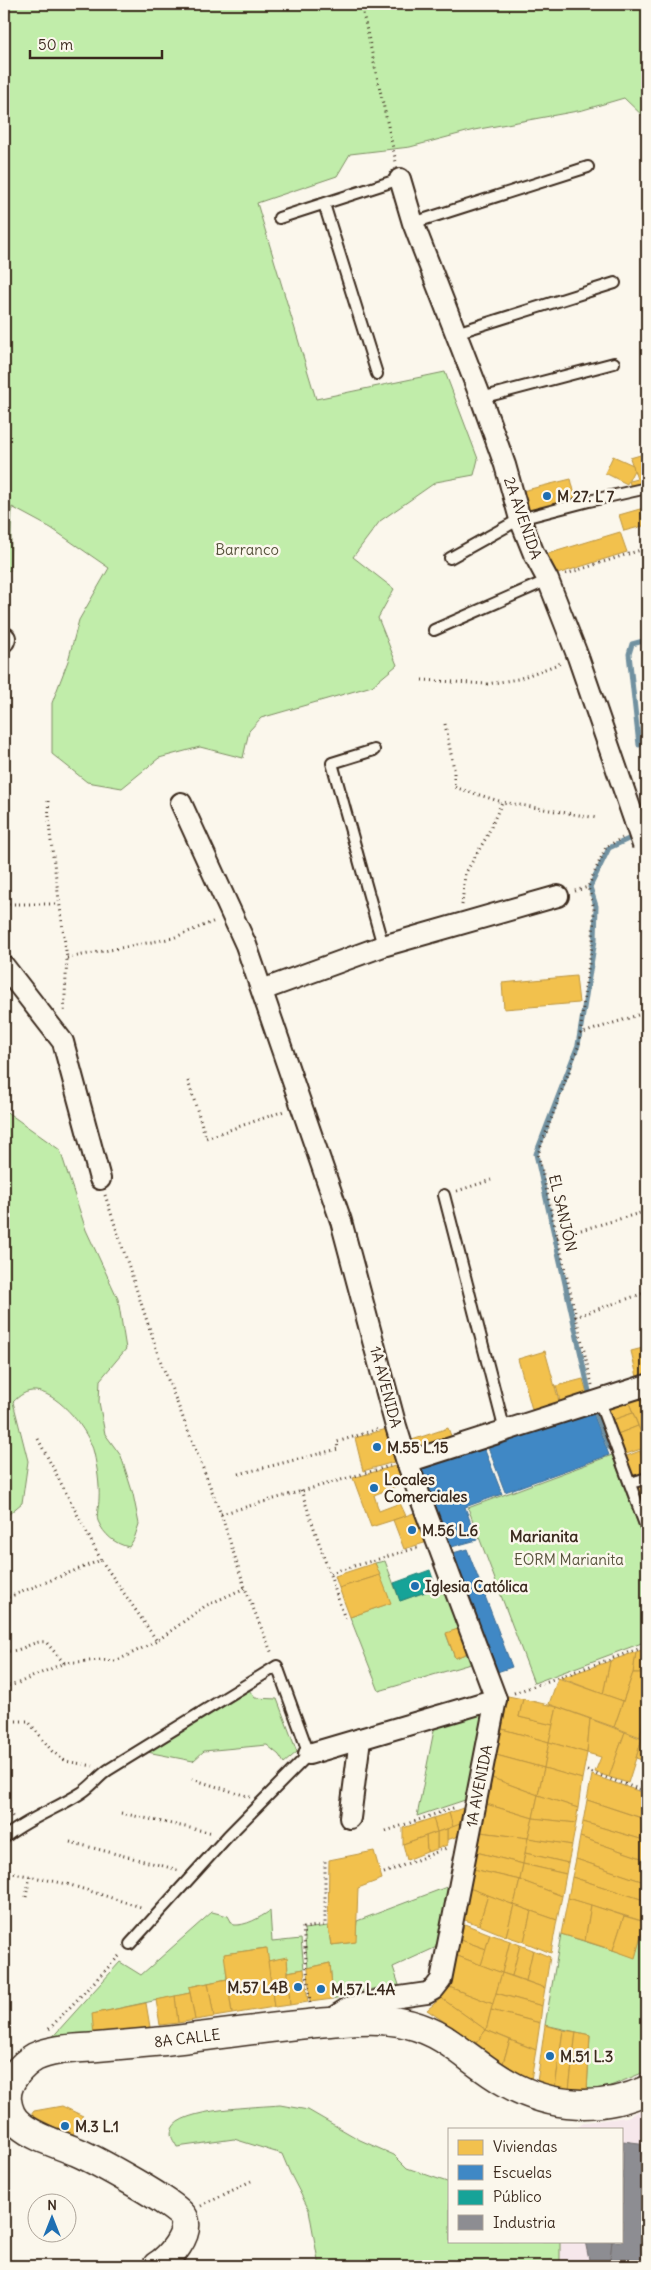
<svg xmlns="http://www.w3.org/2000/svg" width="651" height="2270" font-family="Delius,sans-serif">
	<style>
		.built { fill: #f6e7eb }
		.green { fill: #c1edaa; stroke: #7e8c64 }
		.homes { fill: #f2c14e; stroke: #bb9440 }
		.schools { fill: #3f88c5; stroke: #3e6c93 }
		.public { fill: #17a398; stroke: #227f73 }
		.industry { fill: #8d8d92; stroke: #746f6f }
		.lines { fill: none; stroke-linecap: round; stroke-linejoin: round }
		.stream { stroke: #7191a0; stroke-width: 5 }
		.service-casing { stroke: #3b2a1e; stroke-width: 14 }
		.minor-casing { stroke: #3b2a1e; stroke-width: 24 }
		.secondary-casing { stroke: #3b2a1e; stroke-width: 31 }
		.path { stroke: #3b2a1e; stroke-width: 3; stroke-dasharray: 1 4; stroke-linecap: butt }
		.service { stroke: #fbf7ec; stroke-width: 10 }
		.minor { stroke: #fbf7ec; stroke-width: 20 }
		.secondary { stroke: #fbf7ec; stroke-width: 28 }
		.minor-bridge-casing { stroke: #3b2a1e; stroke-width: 24; stroke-linecap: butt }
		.minor-bridge { stroke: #fbf7ec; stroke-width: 20 }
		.poi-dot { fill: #1f6fb2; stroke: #fbf7ec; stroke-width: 2 }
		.labels { text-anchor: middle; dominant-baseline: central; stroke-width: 5; stroke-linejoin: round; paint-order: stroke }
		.poi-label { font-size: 15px; font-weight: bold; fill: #3b2a1e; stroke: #fbf7ec; text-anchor: start }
		.street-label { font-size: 15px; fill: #3b2a1e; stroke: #fbf7ec }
		.park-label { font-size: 15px; fill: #56513a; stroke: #fbf7ec }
		.neighbourhood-label { font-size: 16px; font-weight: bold; fill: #3b2a1e; stroke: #fbf7ec }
	</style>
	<rect width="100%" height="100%" fill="#fbf7ec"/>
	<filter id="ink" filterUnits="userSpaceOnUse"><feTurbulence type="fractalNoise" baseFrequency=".02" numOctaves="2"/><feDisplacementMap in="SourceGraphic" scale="10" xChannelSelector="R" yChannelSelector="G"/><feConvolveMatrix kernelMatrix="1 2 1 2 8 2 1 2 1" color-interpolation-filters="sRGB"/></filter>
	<g filter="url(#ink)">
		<path class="built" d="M647 2107V2266H560V2241H622V2129H575L585 2122 627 2117Z"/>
		<g class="green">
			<path d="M4 4H647V120L624 98 583 110 474 130 410 147 350 154 337 176 257 203 316 399 445 372 478 459 474 475 436 482 380 521 353 557 394 589 378 618 397 665 372 686 261 718 249 731 243 758 200 747 159 758 122 788 87 782 52 754V703L68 661 79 620 109 568 51 528 12 507 10 571 4 569Z"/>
			<path d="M4 1110 60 1150 86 1230 118 1299 126 1349 100 1380 99 1402 105 1434 121 1456 133 1494 139 1524 134 1539 129 1547C115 1544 104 1535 98 1521 96 1515 99 1506 99 1499 100 1485 97 1467 94 1453 89 1431 60 1394 36 1391 26 1390 19 1396 13 1402L28 1461 22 1503 4 1518Z"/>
			<path d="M612 1455 647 1548V1641L534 1683 468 1508Z"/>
			<path d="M385 1561 400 1601 448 1584 464 1627 446 1634 455 1658 473 1651 477 1662 379 1691 350 1617 390 1603 375 1563Z"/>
			<path d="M249 1690 255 1698 277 1699 297 1752 284 1763 279 1755 267 1745 204 1751 193 1761 147 1752Z"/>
			<path d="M492 1704 474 1797 417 1816 436 1720Z"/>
			<path d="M452 1885 441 1945 393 1967 399 1985 366 1990 333 1999 330 1963 308 1968 304 1929 328 1926 331 1945 355 1942 357 1921Z"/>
			<path d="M270 1911 272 1942 301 1939 304 1969 288 1972 287 1958 268 1961 266 1948 225 1954 227 1979 189 1987 190 1993 93 2014 94 2036 48 2042 120 1962 141 1975 212 1912 228 1916 233 1925C246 1926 259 1918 270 1911Z"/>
			<path d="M647 1913V2071L608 2087 587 2091 590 2035 545 2025 561 1934 635 1957Z"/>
			<path d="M280 2105 308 2110 360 2140 394 2155 407 2168 450 2183V2241H560V2266H319L309 2210 290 2173 282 2154 234 2139 177 2147C174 2141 169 2136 172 2129 179 2108 260 2107 280 2105Z"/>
		</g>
		<g class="homes">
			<path d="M644 454 647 465V483L631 488 629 481 637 479 630 458Z"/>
			<path d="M613 456 633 465 634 470 627 484 605 473Z"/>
			<path d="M571 479 576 499 523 513 518 492Z"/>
			<path d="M647 507V525L624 531 619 515Z"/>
			<path d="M620 532 627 552 551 576 544 555Z"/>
			<path d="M576 976 579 1003 504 1009 502 983Z"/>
			<path d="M647 1347V1378L638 1381 631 1351Z"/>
			<path d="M545 1351 560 1405 533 1413 518 1359Z"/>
			<path d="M583 1379 588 1397 561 1405 556 1386Z"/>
			<path d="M647 1391V1411L640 1393Z"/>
			<path d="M640 1393 647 1411V1447L627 1398Z"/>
			<path d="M627 1398 633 1413 610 1421 604 1406Z"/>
			<path d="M633 1413 638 1426 615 1435 610 1421Z"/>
			<path d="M638 1426 647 1447 623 1455 615 1435Z"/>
			<path d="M390 1428 401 1460 363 1471 355 1438Z"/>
			<path d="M448 1428 453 1441 413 1454 409 1441Z"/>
			<path d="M647 1449V1471L640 1451Z"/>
			<path d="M640 1451 647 1476 633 1481 624 1457Z"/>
			<path d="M402 1464 409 1481 374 1495 379 1511 400 1503 406 1516 371 1527 353 1478Z"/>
			<path d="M647 1482V1508L645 1509 637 1485Z"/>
			<path d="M420 1511 431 1541 404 1549 393 1520Z"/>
			<path d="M375 1563 380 1575 339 1588 335 1576Z"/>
			<path d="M380 1575 391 1603 350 1617 339 1588Z"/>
			<path d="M464 1627 473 1651 455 1658 446 1633Z"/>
			<path d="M647 1648V1673H633L636 1652Z"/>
			<path d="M636 1652 633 1673 623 1701 603 1694 610 1661Z"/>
			<path d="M610 1661 603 1694 561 1678Z"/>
			<path d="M633 1673H647V1704L640 1737 614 1727Z"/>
			<path d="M558 1678 623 1701 614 1727 549 1704Z"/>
			<path d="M508 1696 523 1699 519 1717 553 1725 549 1742 502 1729Z"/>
			<path d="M523 1699 557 1707 553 1725 519 1717Z"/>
			<path d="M647 1704V1740L640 1737Z"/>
			<path d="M557 1707 590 1719 587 1753 549 1742Z"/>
			<path d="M590 1719 625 1732 609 1777 595 1772 601 1757 587 1753Z"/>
			<path d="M502 1729 549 1742 544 1768 496 1755Z"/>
			<path d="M625 1732 642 1739 628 1783 609 1777Z"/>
			<path d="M642 1739 647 1740V1762L636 1758Z"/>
			<path d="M549 1742 587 1753 582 1779 544 1768Z"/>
			<path d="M496 1755 544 1768 538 1795 492 1778Z"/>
			<path d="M544 1768 582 1779 578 1808 538 1795Z"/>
			<path d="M592 1775 647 1794V1803L642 1818 587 1800Z"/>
			<path d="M492 1778 538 1795 533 1818 486 1804Z"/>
			<path d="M538 1795 578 1808 576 1823 533 1818Z"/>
			<path d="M587 1800 647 1820V1841L583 1822Z"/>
			<path d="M486 1804 533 1818 528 1838 480 1832Z"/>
			<path d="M463 1808 467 1822 453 1827 449 1813Z"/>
			<path d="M449 1813 453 1827 437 1832 433 1818Z"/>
			<path d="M433 1818 437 1832 403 1844V1828Z"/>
			<path d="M533 1818 576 1823 572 1845 528 1838Z"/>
			<path d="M583 1822 647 1841V1860L580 1837Z"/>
			<path d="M460 1824 461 1835 447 1840V1829Z"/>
			<path d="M447 1829V1845L437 1849V1832Z"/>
			<path d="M437 1832V1849L427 1852 426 1836Z"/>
			<path d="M480 1832 528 1838 523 1864 476 1852Z"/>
			<path d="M426 1836 427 1852 407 1860 403 1844Z"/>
			<path d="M580 1837 647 1860V1883L576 1859Z"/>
			<path d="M528 1838 572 1845 568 1863 525 1853Z"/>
			<path d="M374 1851 382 1879 358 1888 356 1942 331 1945 328 1926 329 1860Z"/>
			<path d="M476 1852 523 1864 520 1880 473 1869Z"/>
			<path d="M525 1853 568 1863 566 1874 523 1864Z"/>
			<path d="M576 1859 647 1883V1901L572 1877Z"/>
			<path d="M523 1864 566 1874 562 1896 520 1880Z"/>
			<path d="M473 1869 520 1880 514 1905 469 1888Z"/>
			<path d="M572 1877 647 1901 645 1922 568 1898Z"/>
			<path d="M520 1880 562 1896 557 1920 514 1905Z"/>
			<path d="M469 1888 488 1895 479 1925 462 1919Z"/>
			<path d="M488 1895 514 1905 506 1936 479 1925Z"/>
			<path d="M568 1898 591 1905 585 1941 561 1934Z"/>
			<path d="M514 1905 531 1911 524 1942 506 1936Z"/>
			<path d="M591 1905 624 1916 613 1950 585 1941Z"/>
			<path d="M531 1911 557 1920 551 1953 524 1942Z"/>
			<path d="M624 1916 645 1922 635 1958 613 1950Z"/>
			<path d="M462 1923 490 1934 486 1949 458 1939Z"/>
			<path d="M490 1934 510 1941 502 1973 481 1965Z"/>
			<path d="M458 1939 486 1949 481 1965 455 1955Z"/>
			<path d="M510 1941 520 1945 512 1976 502 1973Z"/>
			<path d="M520 1945 533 1950 526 1981 512 1976Z"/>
			<path d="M267 1948 274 2007 232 2014 224 1954Z"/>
			<path d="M533 1950 550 1957 545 1988 526 1981Z"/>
			<path d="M455 1955 502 1973 493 2004 449 1987Z"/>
			<path d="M287 1957 290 2005 274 2007 268 1961Z"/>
			<path d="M330 1963 333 1999 310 2002 308 1968Z"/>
			<path d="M304 1969 308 2002 290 2005 288 1972Z"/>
			<path d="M502 1973 545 1988 542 2006 496 1993Z"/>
			<path d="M227 1979 232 2014 214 2017 208 1983Z"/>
			<path d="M208 1983 214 2017 195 2020 189 1987Z"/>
			<path d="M449 1987 493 2004 486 2030 441 1998Z"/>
			<path d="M190 1993 195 2020 178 2023 175 1996Z"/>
			<path d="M496 1993 542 2006 540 2023 491 2010Z"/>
			<path d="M175 1996 178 2023 160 2025 156 2000Z"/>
			<path d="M441 1998 486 2030 476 2043 427 2010Z"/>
			<path d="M146 2003 150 2027 94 2036 92 2014Z"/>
			<path d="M491 2010 540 2023 536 2050 486 2030Z"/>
			<path d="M545 2025 563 2030 555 2088 537 2082Z"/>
			<path d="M486 2030 510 2040 503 2063 476 2043Z"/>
			<path d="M563 2030 576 2032 569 2090 555 2088Z"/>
			<path d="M576 2032 590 2035 587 2091 569 2090Z"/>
			<path d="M510 2040 536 2050 531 2080 503 2063Z"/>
			<path d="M62 2106 83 2116 72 2136 31 2115 34 2111Z"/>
		</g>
		<g class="schools">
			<path d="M593 1413 609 1455 505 1492 488 1447Z"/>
			<path d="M484 1448 502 1494 465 1507 477 1540 444 1549 413 1471Z"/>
			<path d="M467 1549 512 1667 491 1674 446 1555Z"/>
		</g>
		<path class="public" d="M430 1570 436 1588 400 1601 394 1583Z"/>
		<g class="industry">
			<path d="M623 2141 647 2144V2266H609L612 2241H622Z"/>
			<path d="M585 2241H612L609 2266H587L589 2260Z"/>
		</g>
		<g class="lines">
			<g class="stream">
				<path d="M639 745 629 654 632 644 647 640"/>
				<path d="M591 1400 536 1154 578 1045 595 940 596 906 590 887 609 848 635 836"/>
				<path d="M594 1408 609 1447 615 1451"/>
			</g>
			<g class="service-casing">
				<g id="service">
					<path d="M324 204 377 374"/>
					<path d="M279 218 400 179"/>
					<path d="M413 223 588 167"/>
					<path d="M456 333 615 283"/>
					<path d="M481 398 614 363"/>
					<path d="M450 558 520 519 589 501 647 488"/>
					<path d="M434 630 548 580"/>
					<path d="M374 750 332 763 383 946"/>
					<path d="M444 1195 505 1431"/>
					<path d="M599 1401 647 1530"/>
					<path d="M631 1483 647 1478"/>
					<path d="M4 1838C27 1819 56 1809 81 1793 91 1787 98 1777 108 1770L277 1666 309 1754 228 1836 130 1944"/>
				</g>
			</g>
			<g class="minor-casing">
				<g id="minor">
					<path d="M400 179 413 223 481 398 505 465 520 519 534 554 548 580 578 657 635 822"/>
					<path d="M4 641 5 638"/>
					<path d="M181 803 246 945 341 1221 395 1423 407 1462 496 1699 441 1980 434 1989 427 1993 379 2000 348 2008 328 2021"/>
					<path d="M4 966 63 1042 100 1179"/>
					<path d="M262 990 383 946 558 896"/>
					<path d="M407 1462 647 1385"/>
					<path d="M309 1754 496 1699"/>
					<path d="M350 1818 360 1739"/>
				</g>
			</g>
			<g class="secondary-casing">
				<path id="secondary" d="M157 2266C170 2258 190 2235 184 2218 179 2205 93 2159 77 2152 59 2144 35 2138 20 2125 12 2119 8 2109 7 2100 5 2083 21 2065 35 2057 54 2048 77 2049 97 2047 120 2045 143 2043 165 2041 220 2035 275 2026 330 2022 346 2021 363 2019 379 2020 406 2021 429 2028 451 2044 470 2057 487 2072 507 2083 551 2108 601 2111 647 2090"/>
			</g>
			<g class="path">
				<path d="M361 4 396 162"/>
				<path d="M566 574 647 548"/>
				<path d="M422 680 487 684 518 679 561 663"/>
				<path d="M445 724 454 769V787L502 802"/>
				<path d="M48 801 50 834 67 958 64 1014"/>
				<path d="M575 891 588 887"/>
				<path d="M4 904H59"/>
				<path d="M462 905 465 874 487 836 502 802 597 818"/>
				<path d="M67 958 173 938 215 921"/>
				<path d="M580 1034 647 1012"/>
				<path d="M188 1081 206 1138 284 1111"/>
				<path d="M457 1191 491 1180"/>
				<path d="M105 1195 159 1357 221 1514 245 1588 272 1654"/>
				<path d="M557 1237 647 1211"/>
				<path d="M575 1317 647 1292"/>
				<path d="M592 1385 538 1154 579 1045 585 988 593 939 594 908 588 887 606 847 622 838"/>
				<path d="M38 1439 101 1560"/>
				<path d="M239 1474 338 1449 337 1442 378 1429"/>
				<path d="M301 1490 345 1619"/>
				<path d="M221 1514 390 1466"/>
				<path d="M330 1573 420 1547"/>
				<path d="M4 1599 101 1560 157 1641 205 1606 245 1588"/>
				<path d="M4 1651C22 1653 31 1640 46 1642L64 1663"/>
				<path d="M4 1687 16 1684 64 1663 101 1660 116 1661 157 1641"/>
				<path d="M514 1693 647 1646"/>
				<path d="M11 1721H28L52 1751 65 1761 93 1766"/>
				<path d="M587 1771 647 1792"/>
				<path d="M192 1779 250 1797"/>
				<path d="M4 1803 13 1818"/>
				<path d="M121 1813 213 1833"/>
				<path d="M386 1831 456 1807"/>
				<path d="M70 1842 179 1870"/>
				<path d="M4 1871 67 1884 144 1908"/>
				<path d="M384 1873 449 1847"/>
				<path d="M26 1897 30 1876"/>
				<path d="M310 2003 303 1928 325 1925V1861"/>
				<path d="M49 2029 121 1954"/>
				<path d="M201 2206 251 2181"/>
			</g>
			<use href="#service" class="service"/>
			<use href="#minor" class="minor"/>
			<use href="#secondary" class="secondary"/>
			<g class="minor-bridge-casing">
				<path id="minor-bridge" d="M635 822 643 845"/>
			</g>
			<use href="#minor-bridge" class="minor-bridge"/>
		</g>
	</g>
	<g class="poi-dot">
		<circle cx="547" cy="496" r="5"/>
		<circle cx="377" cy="1447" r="5"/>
		<circle cx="374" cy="1488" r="5"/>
		<circle cx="412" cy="1530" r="5"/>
		<circle cx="415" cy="1586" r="5"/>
		<circle cx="298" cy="1987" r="5"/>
		<circle cx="321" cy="1989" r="5"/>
		<circle cx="550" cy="2056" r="5"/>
		<circle cx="65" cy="2126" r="5"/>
	</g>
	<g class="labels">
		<g class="poi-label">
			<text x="557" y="496">M 27. L 7</text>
			<text x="387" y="1447">M.55 L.15</text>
			<text x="384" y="1479">Locales<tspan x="384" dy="17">Comerciales</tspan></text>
			<text x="422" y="1530">M.56 L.6</text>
			<text x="425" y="1586">Iglesia Católica</text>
			<text x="288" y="1987" text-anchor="end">M.57 L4B</text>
			<text x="331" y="1989">M.57 L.4A</text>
			<text x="560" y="2056">M.51 L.3</text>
			<text x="75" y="2126">M.3 L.1</text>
		</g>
		<g class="street-label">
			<text transform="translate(523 518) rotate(71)">2A AVENIDA</text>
			<text transform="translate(563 1213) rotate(77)">EL SANJÓN</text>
			<text transform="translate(386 1387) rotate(75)">1A AVENIDA</text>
			<text transform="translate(479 1786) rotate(-79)">1A AVENIDA</text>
			<text transform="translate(187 2038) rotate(-7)">8A CALLE</text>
		</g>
		<g class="park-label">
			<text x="247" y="549">Barranco</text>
			<text x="569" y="1559">EORM Marianita</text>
		</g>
		<g class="neighbourhood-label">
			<text x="544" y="1536">Marianita</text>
		</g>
	</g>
	<rect width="651" height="2270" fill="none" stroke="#fbf7ec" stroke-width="20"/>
	<rect x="10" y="10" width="631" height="2250" fill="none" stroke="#3b2a1e" stroke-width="2" filter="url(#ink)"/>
	<rect x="448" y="2128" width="175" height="115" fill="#fbf7ec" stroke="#aea59a"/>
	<rect x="458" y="2140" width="25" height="15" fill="#f2c14e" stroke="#aea59a"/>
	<text x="493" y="2152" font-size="15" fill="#3b2a1e">Viviendas</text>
	<rect x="458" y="2165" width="25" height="15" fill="#3f88c5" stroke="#aea59a"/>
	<text x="493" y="2178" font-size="15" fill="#3b2a1e">Escuelas</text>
	<rect x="458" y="2190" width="25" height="15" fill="#17a398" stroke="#aea59a"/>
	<text x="493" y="2202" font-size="15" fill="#3b2a1e">Público</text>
	<rect x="458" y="2215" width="25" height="15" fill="#8d8d92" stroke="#aea59a"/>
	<text x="493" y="2228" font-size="15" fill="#3b2a1e">Industria</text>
	<g transform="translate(52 2218)"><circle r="24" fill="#fbf7ec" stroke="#aea59a"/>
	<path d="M0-4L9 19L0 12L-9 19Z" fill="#1f6fb2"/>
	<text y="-8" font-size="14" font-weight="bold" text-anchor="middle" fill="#3b2a1e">N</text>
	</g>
	<path d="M30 50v8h132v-8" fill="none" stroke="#3b2a1e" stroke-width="2.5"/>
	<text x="38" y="50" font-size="15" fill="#3b2a1e" stroke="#fbf7ec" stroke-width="4" paint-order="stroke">50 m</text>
</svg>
